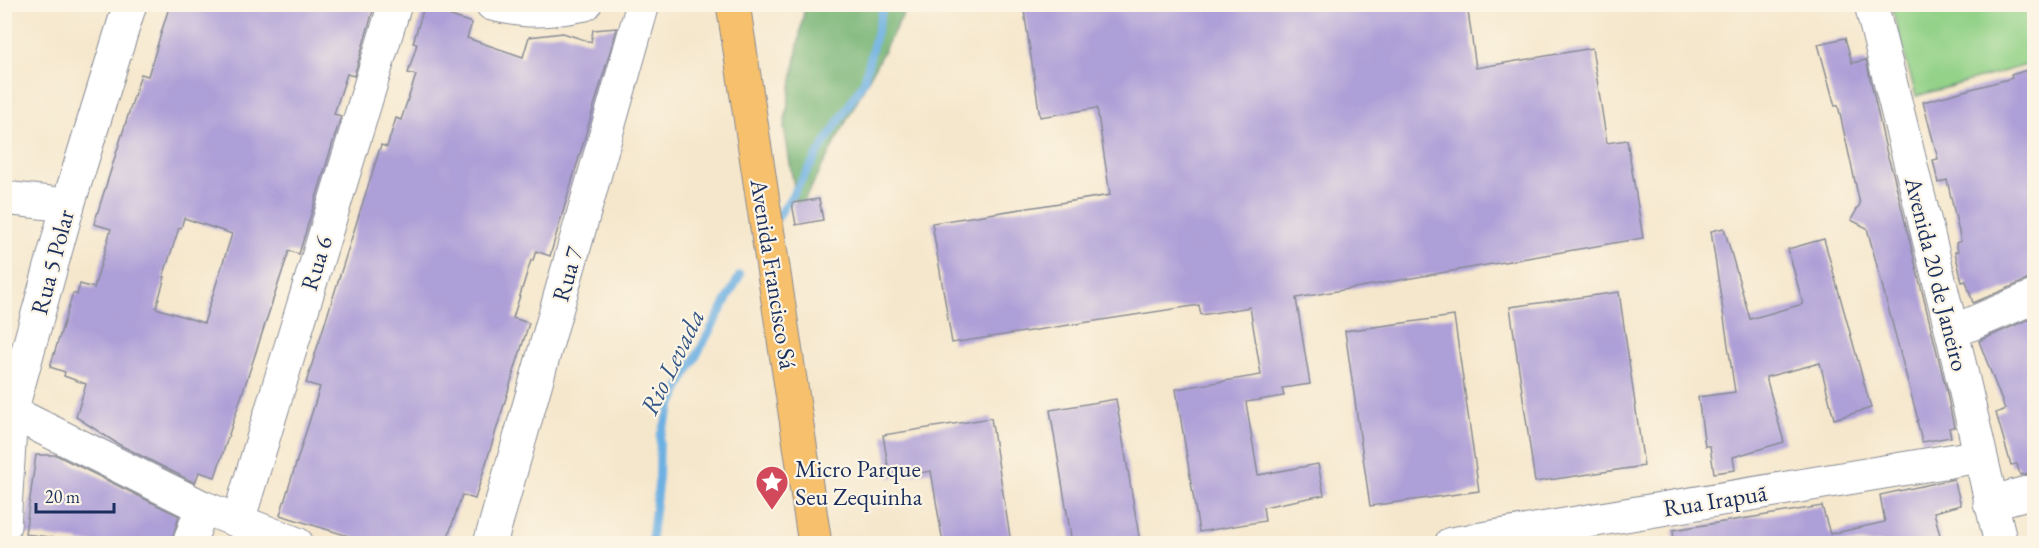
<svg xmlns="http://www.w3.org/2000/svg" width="2039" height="548" font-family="'EB Garamond',serif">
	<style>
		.green { fill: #93d288; stroke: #578073; stroke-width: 1.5 }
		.forest { fill: #76b474; stroke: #487269; stroke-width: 1.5 }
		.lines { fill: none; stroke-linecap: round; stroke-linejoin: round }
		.stream { stroke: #6db0e2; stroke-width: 8 }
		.building { fill: #ad9fd7; fill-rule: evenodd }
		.minor-casing { stroke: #888b95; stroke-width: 35 }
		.major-casing { stroke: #888b95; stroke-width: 35 }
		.minor { stroke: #fff; stroke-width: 33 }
		.major { stroke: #f7c06c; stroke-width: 33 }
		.labels { text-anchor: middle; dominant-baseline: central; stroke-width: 4.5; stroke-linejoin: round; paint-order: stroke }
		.street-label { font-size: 24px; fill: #1b2f5e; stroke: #fcf5e5 }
		.poi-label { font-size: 24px; fill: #1b2f5e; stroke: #fcf5e5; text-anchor: start }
		.water-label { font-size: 26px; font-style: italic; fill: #345686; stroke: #fcf5e5 }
	</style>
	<rect width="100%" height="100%" fill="#fcf5e5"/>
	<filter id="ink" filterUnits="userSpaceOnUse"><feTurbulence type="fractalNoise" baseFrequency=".0167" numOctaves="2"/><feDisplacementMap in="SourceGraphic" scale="12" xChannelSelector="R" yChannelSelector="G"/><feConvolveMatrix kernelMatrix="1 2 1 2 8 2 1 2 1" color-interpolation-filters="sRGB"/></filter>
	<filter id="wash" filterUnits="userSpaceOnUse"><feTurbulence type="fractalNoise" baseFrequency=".008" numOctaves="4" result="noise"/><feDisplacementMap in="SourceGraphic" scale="24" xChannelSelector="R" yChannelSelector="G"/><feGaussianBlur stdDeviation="1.35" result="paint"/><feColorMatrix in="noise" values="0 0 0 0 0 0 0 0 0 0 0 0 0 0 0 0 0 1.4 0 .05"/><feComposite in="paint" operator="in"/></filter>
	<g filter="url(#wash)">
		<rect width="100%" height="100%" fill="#f5e7cc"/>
		<path class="green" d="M1891 5H2034V63L1916 96Z"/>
		<path class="forest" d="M805 5H908L798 212 784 127Z"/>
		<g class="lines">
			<g class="stream">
				<path d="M777 219 864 81 884 4"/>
				<path d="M651 544 659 477 660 436 679 388 740 275"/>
			</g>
		</g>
		<g id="blocks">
			<g class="building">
				<path d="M170 4H357L373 11 354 76 347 74 334 114 341 116 299 254 289 251 215 477 199 472 195 483 118 444 76 417 86 384 64 376 65 372 50 367 73 293 77 295 80 284 94 288 111 229 94 224 141 74 148 76ZM184 218 232 234 204 323 156 308 165 277H163L179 228H181Z"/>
				<path d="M1023 4H1467L1476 68 1592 48 1607 143 1627 140 1643 238 1296 298 1310 384 1282 388 1284 396 1246 402 1258 475 1318 464 1324 495 1263 507 1265 521 1199 532 1176 389 1261 375 1250 307 1201 315 1199 305 952 343 932 223 1110 195 1097 108 1040 117Z"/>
				<path d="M424 7 472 23 467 38 523 57 529 37 563 33 591 42 593 30 617 28 550 256 536 251 533 260H531L513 318 529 323 475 499 462 495 446 543H371L280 515 320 387 306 383 381 145 387 147 396 118 401 120 416 75 408 73 417 44 413 43Z"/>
				<path d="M1845 38 1852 63 1866 60 1887 154 1893 173 1946 389 1954 427 1949 428 1951 437 1922 442 1917 421 1918 420 1867 228 1851 220 1860 204 1838 105 1835 106 1818 44Z"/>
				<path d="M2034 68V279L2027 280 1973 303 1966 281 1962 282 1955 252 1958 251 1956 243 1961 241 1947 180 1938 183 1933 160 1938 159 1923 102 2012 78 2011 75Z"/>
				<path d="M819 199 823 220 796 225 792 203Z"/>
				<path d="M1724 228 1750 319 1803 304 1788 249 1824 239 1871 408 1834 419 1820 363 1766 377 1784 442 1733 457 1735 470 1714 473 1710 446H1705L1698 397 1735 392 1711 231Z"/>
				<path d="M1619 292 1644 466 1535 482 1510 307Z"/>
				<path d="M1454 316 1479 491 1370 506 1345 331Z"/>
				<path d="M2034 317V345L2031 346 2034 361V473L2020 475 2017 464 2011 465 1996 413 2005 409 1979 341Z"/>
				<path d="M1116 399 1140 542 1128 543H1072L1050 410Z"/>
				<path d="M991 418 1011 543H943L931 471 890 478 883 435Z"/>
				<path d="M36 455H56L179 516 171 543H79V541L25 534Z"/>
				<path d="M1954 479 1961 505 1934 512 1942 543H1674L1673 530 1822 506 1830 534 1885 522 1880 495Z"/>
			</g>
		</g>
	</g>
	<g filter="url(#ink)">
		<use href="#blocks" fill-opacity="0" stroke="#888b95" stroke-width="1.5"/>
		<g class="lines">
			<g class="minor-casing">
				<g id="minor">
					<path d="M492 4C528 13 549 11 585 4"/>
					<path d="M1871 4 1952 332 2001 544"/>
					<path d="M4 198 68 205"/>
					<path d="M1952 332 2034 297"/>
					<path d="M4 411 11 412 202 507 297 544"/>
					<path d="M1990 503 2034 491"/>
					<path d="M238 521 395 4"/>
					<path d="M4 526 11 412 68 205 130 4"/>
					<path d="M189 544 202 507"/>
					<path d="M490 544 643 4"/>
					<path d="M1451 544 1980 456"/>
				</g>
			</g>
			<g class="major-casing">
				<path id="major" d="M733 4 815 544"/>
			</g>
			<use href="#minor" class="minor"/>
			<use href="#major" class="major"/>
		</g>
	</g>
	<defs>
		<g id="sight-pin" transform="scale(1.725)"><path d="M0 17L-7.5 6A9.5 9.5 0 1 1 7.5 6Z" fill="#d1495b" stroke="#fcf5e5"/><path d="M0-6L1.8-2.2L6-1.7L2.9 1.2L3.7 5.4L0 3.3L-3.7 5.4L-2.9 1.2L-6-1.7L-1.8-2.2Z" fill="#fff"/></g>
	</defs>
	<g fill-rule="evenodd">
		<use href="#sight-pin" x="772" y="482"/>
	</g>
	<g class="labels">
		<g class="street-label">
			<text transform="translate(52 262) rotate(-75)">Rua 5 Polar</text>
			<text transform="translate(316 263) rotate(-73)">Rua 6</text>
			<text transform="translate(567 274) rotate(-74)">Rua 7</text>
			<text transform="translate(774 274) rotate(81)">Avenida Francisco Sá</text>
			<text transform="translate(1937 274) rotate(76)">Avenida 20 de Janeiro</text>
			<text transform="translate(1715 500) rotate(-9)">Rua Irapuã</text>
		</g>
		<g class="poi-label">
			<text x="795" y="468">Micro Parque<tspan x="795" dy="28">Seu Zequinha</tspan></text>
		</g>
		<g class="water-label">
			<text transform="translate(672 362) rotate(-64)">Rio Levada</text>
		</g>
	</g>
	<rect width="2039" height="548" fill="none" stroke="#fcf5e5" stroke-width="24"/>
	<path d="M36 503v9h78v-9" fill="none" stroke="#1b2f5e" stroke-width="3"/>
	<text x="45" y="503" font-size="18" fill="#1b2f5e" stroke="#fcf5e5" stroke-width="4.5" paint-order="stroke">20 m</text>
</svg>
